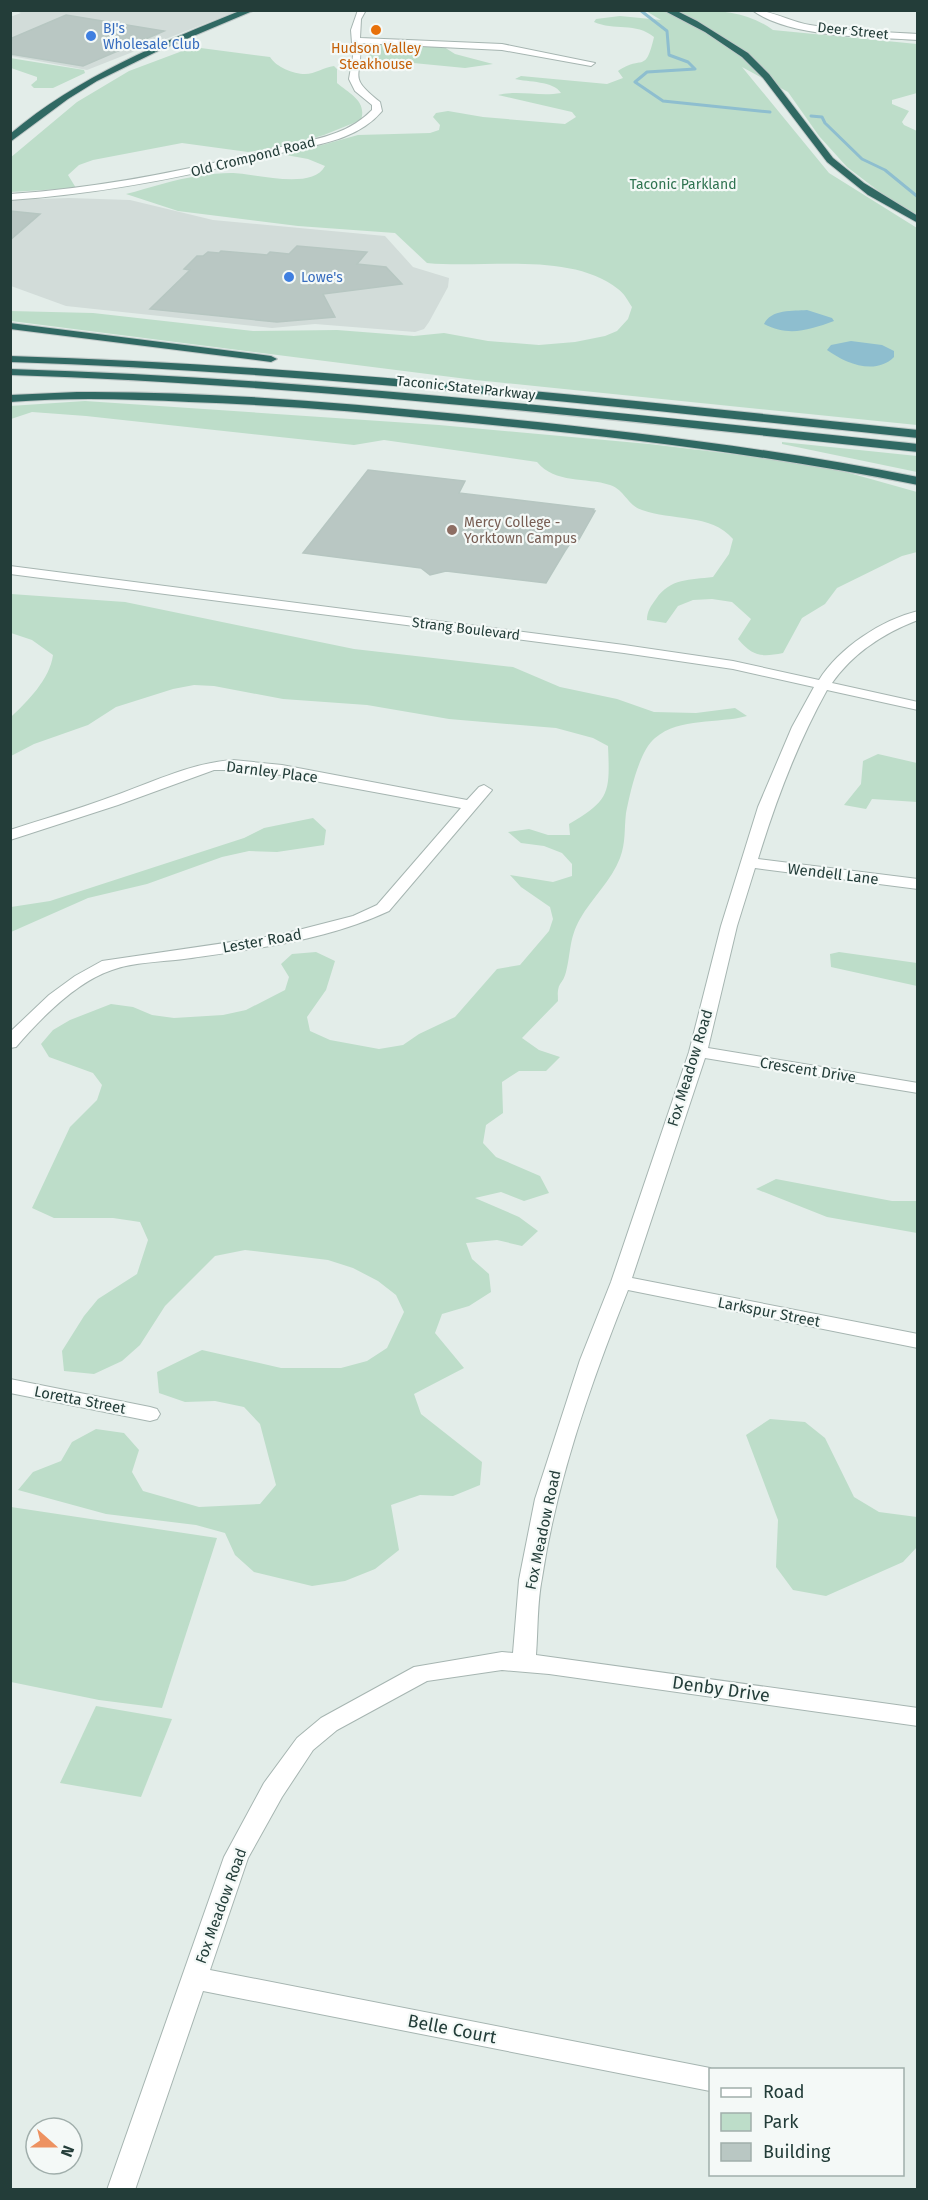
<svg xmlns="http://www.w3.org/2000/svg" width="928" height="2200" font-family="'Fira Sans',sans-serif">
	<style>
		.built { fill: #d2dcd9 }
		.green { fill: #bdddc9 }
		.water { fill: #8ebecf }
		.lines { fill: none; stroke-linecap: round; stroke-linejoin: round }
		.stream { stroke: #8ebecf; stroke-width: 3 }
		.building { fill: #b9c7c3; stroke: #b6c6c1; stroke-width: 1.5 }
		.street-casing { stroke: #a6b5b1; stroke-width: 2 }
		.highway-casing { stroke: #c1c9c8; stroke-width: 2 }
		.street { fill: #fff; fill-rule: evenodd }
		.highway { fill: #306963; fill-rule: evenodd }
		.food-dot { fill: #e8710a; stroke: #f4f9f7; stroke-width: 2 }
		.shop-dot { fill: #3f7fe0; stroke: #f4f9f7; stroke-width: 2 }
		.education-dot { fill: #8d6e63; stroke: #f4f9f7; stroke-width: 2 }
		.labels { text-anchor: middle; dominant-baseline: central; stroke-width: 4.5; stroke-linejoin: round; paint-order: stroke }
		.far-shop-label { font-size: 14px; fill: #366cbe; stroke: #f4f9f7; text-anchor: start }
		.far-street-label { font-size: 14px; fill: #233d39; stroke: #f4f9f7 }
		.far-food-label { font-size: 14px; fill: #c56008; stroke: #f4f9f7 }
		.far-park-label { font-size: 14px; fill: #2f7350; stroke: #f4f9f7 }
		.far-education-label { font-size: 14px; fill: #785e54; stroke: #f4f9f7; text-anchor: start }
		.street-label { font-size: 15px; fill: #233d39; stroke: #f4f9f7 }
		.near-street-label { font-size: 18px; fill: #233d39; stroke: #f4f9f7 }
	</style>
	<rect width="100%" height="100%" fill="#e3ede9"/>
	<g class="built">
		<path d="M13 10 237 11 87 70 11 56 10 17 21 13Z"/>
		<path d="M69 198 130 200 213 220 385 236 413 267 449 278 448 287 429 322 424 329 415 332 315 324 272 328 66 306 11 286 10 200Z"/>
	</g>
	<g class="green">
		<path d="M646 11C689 11 736 3 773 30L917 44V93L892 100V104L909 111 902 122 904 125 917 131V216L885 196 847 167 819 136 788 92 742 67 829 173 917 228V425L475 380 11 321 10 311 93 313 253 331 337 330 414 336 444 333 488 341 539 345 575 342 605 336 617 331 628 319 632 307C628 301 624 293 618 289 570 251 484 269 427 263L395 233 298 226 178 211 126 194C150 188 174 179 199 176 209 174 221 173 231 173 254 173 312 191 325 166L308 159 286 155 358 135 430 133 439 130 440 125 433 117 436 113 448 111 483 117 565 124 576 117 572 112 498 95C519 90 540 97 561 93 554 81 528 82 515 79L521 76 607 84 623 78 618 71C643 54 645 75 654 37 636 22 614 31 594 22L596 19 620 16 661 20Z"/>
		<path d="M367 43 444 47 455 54 493 64 465 68 382 60 372 59 368 55Z"/>
		<path d="M193 47 270 57C276 67 293 74 305 74 315 74 324 67 334 66L337 69V83C350 94 367 101 361 120L324 135 286 146 248 152 182 143 93 160 79 165 68 175 76 188 11 192 10 158 77 102 129 71Z"/>
		<path d="M10 58 84 70 85 73 53 88H34L31 85 37 80V77L11 68Z"/>
		<path d="M85 401 439 425 649 444 783 460 835 469 917 492V552L902 556 837 588 825 604 802 618 783 653C762 657 753 657 738 639L751 619 732 602 712 599 693 600 678 606 666 623 647 620C647 611 651 606 656 599 670 578 690 580 713 577L729 554 733 539C711 513 671 521 642 510 627 505 625 490 610 485 586 477 555 484 537 462L384 440 354 445 86 416 32 412 11 419 10 406Z"/>
		<path d="M782 442 917 456V472L782 444Z"/>
		<path d="M11 594 125 602 354 649 513 667 560 687 617 699 654 712 696 713 735 708 747 716C718 724 680 717 655 738 639 751 630 793 626 813 624 830 626 842 620 858 612 880 591 899 580 919 569 938 571 953 566 972 562 987 557 980 558 1001L522 1038 539 1050 560 1057 546 1071H519L502 1082 503 1113 486 1125 483 1143 496 1157 540 1176 549 1193 524 1201 501 1192 475 1198 519 1217 538 1231 522 1246 497 1240 466 1243 472 1259 489 1274 491 1292 469 1306 442 1314 435 1333 464 1368 414 1394 421 1414 482 1462 480 1485 453 1496 420 1495 391 1505 399 1550 375 1569 345 1581 312 1586 254 1572 235 1555 225 1533 196 1525 106 1514 18 1490 33 1472 61 1461 72 1442 96 1429 124 1433 139 1450 132 1472 143 1491 199 1507 260 1504 276 1485 260 1424 244 1407 215 1401 185 1402 159 1393 157 1372 202 1350 281 1368H341L367 1361 387 1348 404 1312 396 1295 378 1281 353 1268 328 1260 245 1250 215 1256 165 1306 140 1345 122 1361 94 1374 64 1371 62 1351 84 1316 98 1299 137 1274 148 1240 140 1222 113 1218H54L32 1208 70 1127 97 1100 102 1085 93 1073 49 1057 41 1044 53 1030 70 1020 111 1004 133 1007 152 1015 174 1018 223 1015 246 1010 285 990 289 977 281 964 292 954 316 952 335 961 326 990 307 1017 310 1031 330 1040 379 1049 403 1045 419 1034 455 1017 497 969 520 965 549 931 553 919 550 907 521 887 510 875 553 882 572 876V864L562 853 544 846 521 843 508 832 529 829 548 835H570L569 824C610 800 610 793 608 746L593 738 556 728 449 719 367 705 283 699 214 686 194 685 173 689 116 707 88 725 34 744 11 756V717C27 702 50 679 53 655L32 640 11 633Z"/>
		<path d="M878 754 917 763V802L872 799 866 809 844 805 861 784 863 761Z"/>
		<path d="M313 818 326 830 324 845 277 852 249 851 222 857 147 884 88 898 11 932V907L50 901 244 838 264 828Z"/>
		<path d="M839 952 917 963V986L831 967 830 954Z"/>
		<path d="M776 1179 892 1201H917V1233L827 1217 756 1189Z"/>
		<path d="M770 1419 805 1422 825 1438 854 1497 879 1512 917 1517V1547L903 1562 826 1596 793 1590 776 1567 778 1520 746 1435Z"/>
		<path d="M11 1507 217 1538 162 1708 99 1700 11 1682Z"/>
		<path d="M96 1706 172 1719 141 1797 60 1783Z"/>
	</g>
	<g class="water">
		<path d="M807 310 832 318 834 321C809 330 789 337 764 324 771 309 793 311 807 310Z"/>
		<path d="M851 341 882 345 894 351V357C875 376 845 363 827 350L831 345Z"/>
	</g>
	<g class="lines">
		<g class="stream">
			<path d="M640 10 667 31 669 55 688 62 695 69 647 72 635 82 663 101 770 112"/>
			<path d="M811 116 822 117 825 123 862 159 885 170 918 197"/>
		</g>
	</g>
	<g class="building">
		<path d="M66 15 164 31 83 66 10 54 12 38Z"/>
		<path d="M10 211 40 214 10 240Z"/>
		<path d="M297 246 367 252 357 264 386 267 402 284 323 294 335 317 277 322 150 309 190 270 184 269 197 256H203L208 252 219 253 221 251 267 255 270 252 289 254Z"/>
		<path d="M368 470 465 481 459 493 594 509 593 511H595L577 543 571 542 565 551 546 583 446 571 430 575 421 568 303 553Z"/>
	</g>
	<g class="lines">
		<g class="street-casing">
			<g id="street">
				<path d="M358 10H366L361 19 360 38 502 44 595 63 591 66 502 50 360 43C363 79 346 75 380 102L382 111C355 143 310 145 273 155 186 177 100 194 10 200V194C100 188 185 171 272 149 307 140 345 138 372 110V105L355 91 349 79 353 56 351 30Z"/>
				<path d="M752 10C771 10 791 22 810 25 846 31 882 32 918 34V40C872 37 789 38 752 10Z"/>
				<path d="M10 566 624 645 733 661 819 680C839 648 881 620 918 611V620C884 633 853 653 832 683L918 702V710L827 690C797 744 776 800 758 859L918 879V889L755 868 737 926 708 1048 918 1083V1093L705 1058 632 1278 918 1334V1348L628 1290C591 1383 557 1479 542 1578 537 1603 538 1630 536 1655L918 1708V1726L549 1674 502 1670 427 1681 337 1730 313 1750 282 1797 248 1858 210 1970 710 2068 713 2070H710V2091L203 1991 135 2190H107L224 1857 264 1783 297 1738 321 1718 414 1667 502 1652 513 1653 519 1580 535 1499 580 1360 611 1282 689 1052 721 926 758 807 792 727 814 687 733 669 624 653 10 574Z"/>
				<path d="M233 760 282 765 467 800 479 787 484 785 492 790 389 911C325 941 253 949 184 959 161 962 134 962 112 970 76 982 40 1019 16 1047L10 1048V1032L49 995 75 976 102 961 279 935 353 916 377 905 461 808 282 775 233 770H214L118 805 10 840V830C43 819 76 810 108 798 149 784 189 763 233 760Z"/>
				<path d="M10 1379 150 1407 157 1409 160 1414 157 1419 150 1421 10 1393Z"/>
			</g>
		</g>
		<g class="highway-casing">
			<g id="highway">
				<path d="M242 10H255L158 51 97 81 68 99 10 142V134C79 76 160 43 242 10Z"/>
				<path d="M663 10H675L697 21 748 53 769 74 833 158 864 183 918 216V223L868 195 827 162 763 78 742 57 705 32Z"/>
				<path d="M10 323 271 356 277 359 271 362 10 329Z"/>
				<path d="M10 356C314 365 615 399 918 430V438C615 407 314 372 10 362Z"/>
				<path d="M10 369C314 378 615 413 918 444V452C615 420 314 385 10 375Z"/>
				<path d="M77 392C205 391 332 402 458 414 613 429 766 447 918 477V485C760 453 601 435 441 420 357 411 273 405 189 402 129 399 70 397 10 402V395Z"/>
			</g>
		</g>
		<use href="#street" class="street"/>
		<use href="#highway" class="highway"/>
	</g>
	<circle class="food-dot" cx="376" cy="30" r="6"/>
	<g class="shop-dot">
		<circle cx="91" cy="36" r="6"/>
		<circle cx="289" cy="277" r="6"/>
	</g>
	<circle class="education-dot" cx="452" cy="530" r="6"/>
	<g class="labels">
		<g class="far-shop-label">
			<text x="103" y="28">BJ's<tspan x="103" dy="16">Wholesale Club</tspan></text>
			<text x="301" y="277">Lowe's</text>
		</g>
		<g class="far-street-label">
			<text transform="translate(853 31) rotate(6)">Deer Street</text>
			<text transform="translate(253 157) rotate(-14)">Old Crompond Road</text>
			<text transform="translate(466 388) rotate(6)">Taconic State Parkway</text>
			<text transform="translate(466 629) rotate(7)">Strang Boulevard</text>
		</g>
		<g class="far-food-label">
			<text x="376" y="48">Hudson Valley<tspan x="376" dy="16">Steakhouse</tspan></text>
		</g>
		<g class="far-park-label">
			<text x="683" y="184">Taconic Parkland</text>
		</g>
		<g class="far-education-label">
			<text x="464" y="522">Mercy College -<tspan x="464" dy="16">Yorktown Campus</tspan></text>
		</g>
		<g class="street-label">
			<text transform="translate(272 772) rotate(7)">Darnley Place</text>
			<text transform="translate(833 874) rotate(7)">Wendell Lane</text>
			<text transform="translate(262 941) rotate(-10)">Lester Road</text>
			<text transform="translate(690 1068) rotate(-73)">Fox Meadow Road</text>
			<text transform="translate(808 1070) rotate(9)">Crescent Drive</text>
			<text transform="translate(769 1312) rotate(11)">Larkspur Street</text>
			<text transform="translate(80 1400) rotate(11)">Loretta Street</text>
			<text transform="translate(543 1530) rotate(-78)">Fox Meadow Road</text>
			<text transform="translate(221 1906) rotate(-70)">Fox Meadow Road</text>
		</g>
		<g class="near-street-label">
			<text transform="translate(721 1689) rotate(8)">Denby Drive</text>
			<text transform="translate(452 2029) rotate(11)">Belle Court</text>
		</g>
	</g>
	<rect width="928" height="2200" fill="none" stroke="#233d39" stroke-width="24"/>
	<rect x="709" y="2068" width="195" height="108" fill="#f4f9f7" stroke="#a0aeab" stroke-width="1.5"/>
	<rect x="721" y="2088" width="30" height="9" fill="#ffffff" stroke="#a0aeab" stroke-width="1.5"/>
	<text x="763" y="2098" font-size="18" fill="#233d39">Road</text>
	<rect x="721" y="2113" width="30" height="18" fill="#bdddc9" stroke="#a0aeab" stroke-width="1.5"/>
	<text x="763" y="2128" font-size="18" fill="#233d39">Park</text>
	<rect x="721" y="2143" width="30" height="18" fill="#b9c7c3" stroke="#a0aeab" stroke-width="1.5"/>
	<text x="763" y="2158" font-size="18" fill="#233d39">Building</text>
	<g transform="translate(54 2146) rotate(111)"><circle r="28" fill="#f4f9f7" stroke="#a0aeab" stroke-width="1.5"/>
	<path d="M0-4.5L10 22L0 15L-10 22Z" fill="#ed9261"/>
	<text y="-9" font-size="16" font-weight="bold" text-anchor="middle" fill="#233d39">N</text>
	</g>
</svg>
